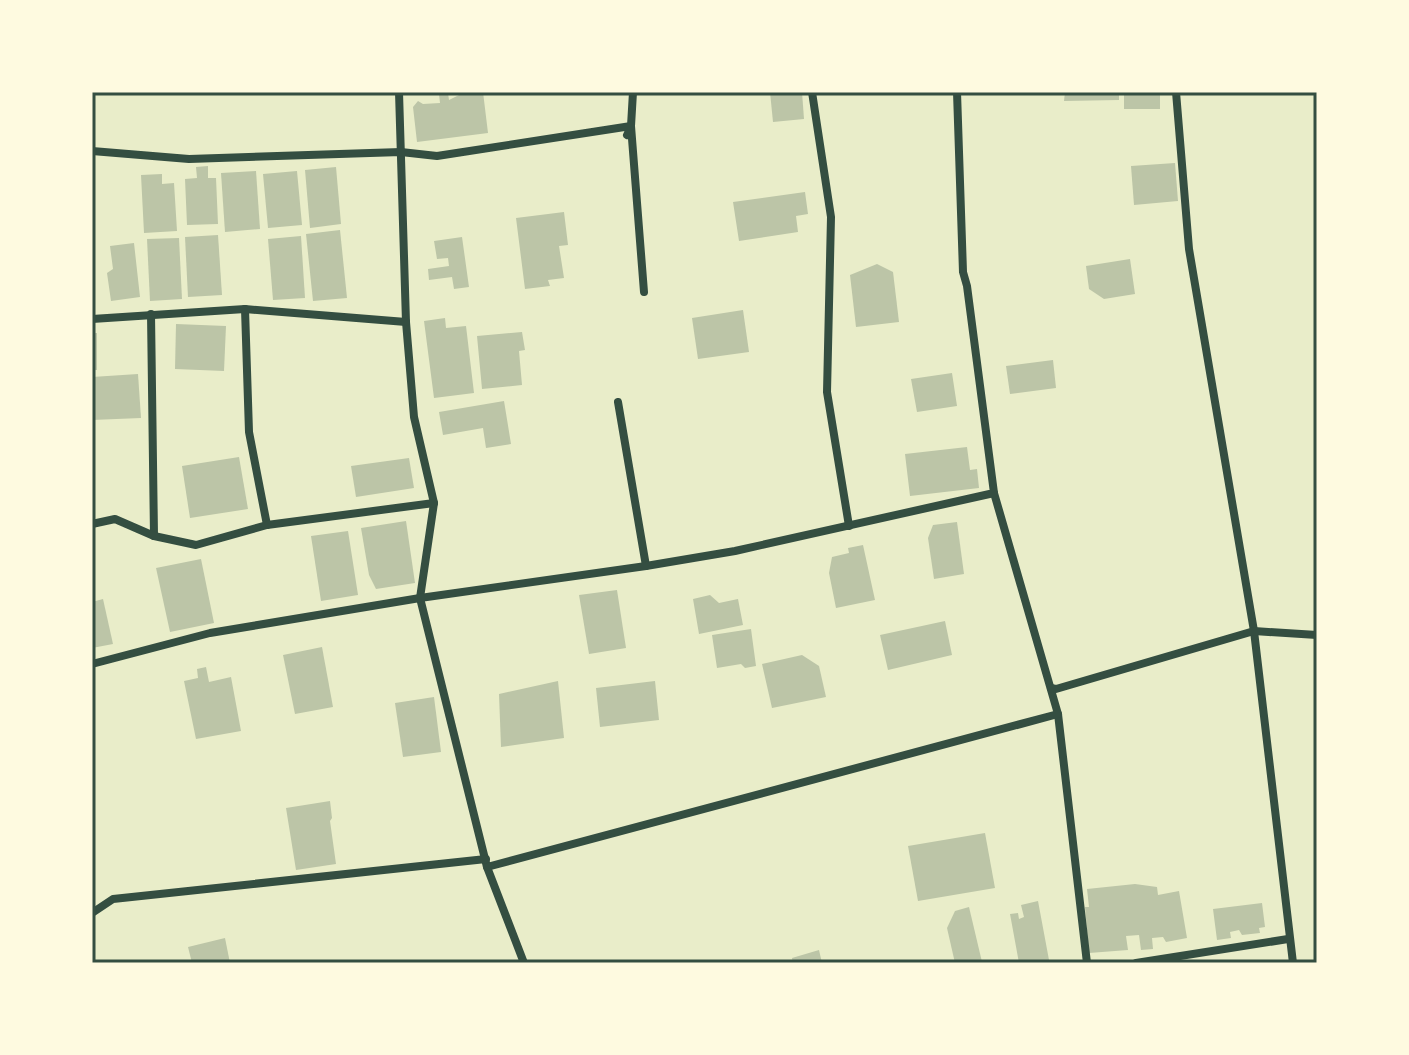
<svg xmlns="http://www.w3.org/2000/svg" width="1409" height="1055" font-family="Jost,sans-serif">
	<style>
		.building { fill: #bcc5a7 }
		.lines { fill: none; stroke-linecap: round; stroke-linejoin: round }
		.minor { stroke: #344e41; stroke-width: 8 }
		.neatline { fill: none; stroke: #344e41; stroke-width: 3 }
	</style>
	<rect width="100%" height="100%" fill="#e9edc9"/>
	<g class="building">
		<path d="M483 92 488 133 417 142 413 107 418 101 423 104 440 103 439 94 448 93 449 100 461 94Z"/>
		<path d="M770 92H802L804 119 773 122Z"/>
		<path d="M1065 92H1119V100L1064 101Z"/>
		<rect x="1124" y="92" width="36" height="17"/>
		<path d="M1175 163 1178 201 1134 205 1131 166Z"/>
		<path d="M208 166V178H216L218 224 187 225 185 179 197 178 196 167Z"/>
		<path d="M336 167 341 224 310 228 305 170Z"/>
		<path d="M256 171 260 229 225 232 221 173Z"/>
		<path d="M297 171 302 225 268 228 263 174Z"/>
		<path d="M162 174V184L174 183 177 231 144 233 141 175Z"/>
		<path d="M805 192 808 214 796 216 798 232 739 241 733 202Z"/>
		<path d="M564 212 568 245 559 246 564 278 548 280 550 286 525 289 516 218Z"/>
		<path d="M340 230 347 298 313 301 306 234Z"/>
		<path d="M218 235 222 295 188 297 185 237Z"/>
		<path d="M301 236 305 298 273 300 268 239Z"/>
		<path d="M462 237 469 287 454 289 452 277 429 280 428 269 449 266 448 258 437 259 434 241Z"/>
		<path d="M179 238 182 299 150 301 147 239Z"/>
		<path d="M134 243 140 297 111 301 107 273 113 269 110 246Z"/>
		<path d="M1130 259 1135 294 1104 299 1089 289 1086 266Z"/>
		<path d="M877 264 893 272 899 322 856 327 850 275Z"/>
		<path d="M743 310 749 352 698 359 692 318Z"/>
		<path d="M445 318 446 328 466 326 474 393 434 398 424 321Z"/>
		<path d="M176 324 226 326 224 371 175 369Z"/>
		<path d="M522 332 525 350 519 351 522 385 482 389 477 336Z"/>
		<rect x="92" y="333" width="5" height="37"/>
		<path d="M1053 360 1056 388 1010 394 1006 366Z"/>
		<path d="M952 373 957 406 917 412 911 379Z"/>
		<path d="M138 374 141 418 92 420V377Z"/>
		<path d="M504 401 511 444 486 448 483 428 443 435 439 412Z"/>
		<path d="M967 447 970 470 977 469 979 488 910 496 905 454Z"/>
		<path d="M239 457 248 509 190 518 182 466Z"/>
		<path d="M409 458 414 488 356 497 351 466Z"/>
		<path d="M406 521 415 583 376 589 369 575 361 528Z"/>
		<path d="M957 522 964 574 934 579 928 538 933 525Z"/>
		<path d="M348 531 358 595 321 601 311 536Z"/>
		<path d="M863 545 875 600 836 608 829 573 832 557 849 553 848 548Z"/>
		<path d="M201 559 214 623 170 632 156 568Z"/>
		<path d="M617 590 626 648 589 654 579 595Z"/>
		<path d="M710 595 719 603 738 599 743 625 699 634 693 599Z"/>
		<path d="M103 599 113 644 92 648V602Z"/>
		<path d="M945 621 952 655 888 670 880 635Z"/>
		<path d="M751 629 756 666 745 668 741 664 717 668 712 635Z"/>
		<path d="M322 647 333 707 295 714 283 655Z"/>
		<path d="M802 655 819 666 826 697 772 708 762 664Z"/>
		<path d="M206 667 209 682 231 677 241 731 196 739 184 681 198 678 197 669Z"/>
		<path d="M558 681 564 738 501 747 499 694Z"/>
		<path d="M655 681 659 720 600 727 596 688Z"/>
		<path d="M434 697 441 752 403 757 395 703Z"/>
		<path d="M330 801 332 818 330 821 336 864 296 870 286 808Z"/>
		<path d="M985 833 995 888 918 901 908 846Z"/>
		<path d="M1135 884 1157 887 1158 895 1179 891 1187 938 1166 942 1163 937 1152 938 1153 949 1141 950 1139 935 1126 936 1128 950 1089 953 1085 907H1089L1087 889Z"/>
		<path d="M1038 901 1049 960 1019 963 1010 914 1018 913 1019 919 1024 917 1021 905Z"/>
		<path d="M1262 903 1265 927 1259 928 1260 933 1242 935 1239 930 1230 932 1231 938 1217 940 1213 909Z"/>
		<path d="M969 907 982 962 955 963 947 928 955 911Z"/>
		<path d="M225 938 230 963H192L188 947Z"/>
		<path d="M819 950 822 963H793L792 958Z"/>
	</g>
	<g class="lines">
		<g class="minor">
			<path d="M399 92 406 322 414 417 434 503 420 598 487 867 524 963"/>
			<path d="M812 92 831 217 827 392 849 526"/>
			<path d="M1176 92 1189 249 1254 631 1293 963"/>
			<path d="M627 135 631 126 644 292"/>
			<path d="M92 151 189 159 401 152 437 156 631 126 633 92"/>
			<path d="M245 309 249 432 267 525"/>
			<path d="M151 314 154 536"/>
			<path d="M92 319 245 309 406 322"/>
			<path d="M618 402 646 566"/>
			<path d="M994 493 1058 714 1087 963"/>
			<path d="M92 524 115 519 154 536 196 545 267 525 434 503"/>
			<path d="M92 664 210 633 420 598 646 566 735 551 994 493 967 286 963 272 957 92"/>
			<path d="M1051 688 1056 689 1254 631 1317 635"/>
			<path d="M487 867 1058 714"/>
			<path d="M92 913 113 899 486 859"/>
			<path d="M1136 963 1288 939"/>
		</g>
	</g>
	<rect width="1409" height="1055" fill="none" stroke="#fefae0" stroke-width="188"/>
	<rect x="94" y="94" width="1221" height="867" class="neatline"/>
</svg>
